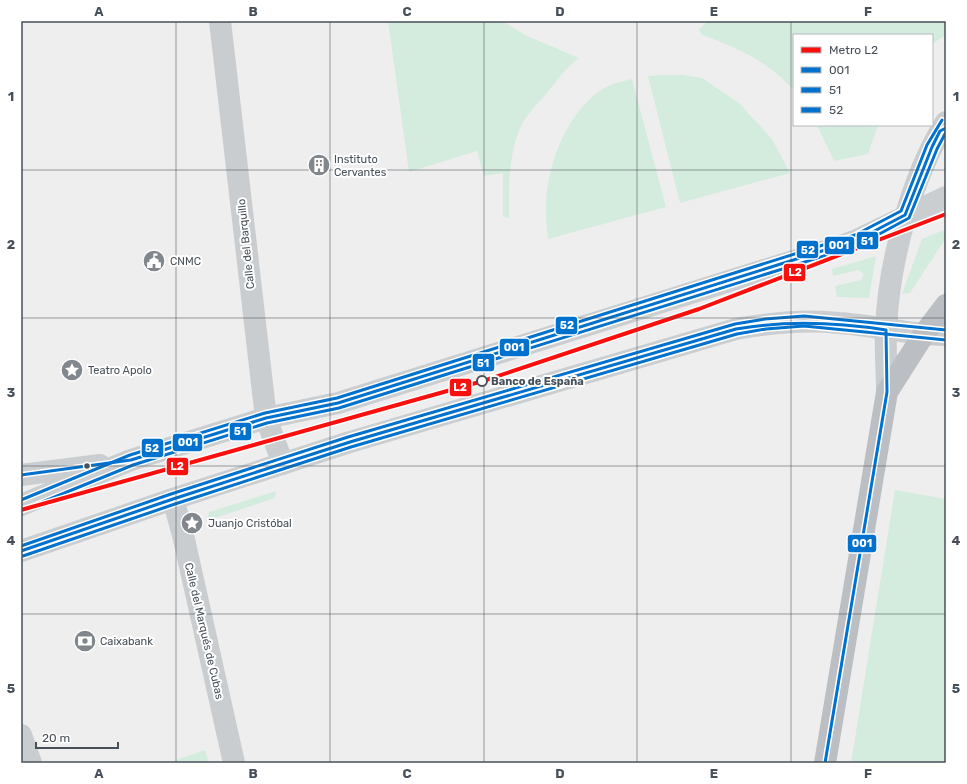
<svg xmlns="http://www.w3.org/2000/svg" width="967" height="784" font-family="Rubik,sans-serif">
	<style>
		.green { fill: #d4ecde }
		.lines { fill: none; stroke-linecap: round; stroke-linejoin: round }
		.street { stroke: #cacdcf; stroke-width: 22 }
		.secondary { stroke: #cbced0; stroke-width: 22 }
		.primary { stroke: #c7c9cc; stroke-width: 22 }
		.highway { stroke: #bbbfc4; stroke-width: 22 }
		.bus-1-casing { stroke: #fff; stroke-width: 6 }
		.bus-2-casing { stroke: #fff; stroke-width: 6 }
		.bus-3-casing { stroke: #fff; stroke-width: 6 }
		.bus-1 { stroke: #0072ce; stroke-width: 3 }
		.bus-2 { stroke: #0072ce; stroke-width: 3 }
		.bus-3 { stroke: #0072ce; stroke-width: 3 }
		.metro-1-casing { stroke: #fff; stroke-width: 7 }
		.metro-1 { stroke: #fb0f0c; stroke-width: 4 }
		.grid { fill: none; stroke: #475059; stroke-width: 1; stroke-opacity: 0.55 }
		.stop-dot { fill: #fff; stroke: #475059; stroke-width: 2 }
		.bus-dot { fill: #475059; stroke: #fff; stroke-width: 1.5 }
		.labels { text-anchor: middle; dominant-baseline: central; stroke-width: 4; stroke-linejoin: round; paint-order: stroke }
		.poi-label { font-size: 11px; fill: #475059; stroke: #fff; text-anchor: start }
		.street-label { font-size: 11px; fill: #475059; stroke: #fff }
		.stop-label { font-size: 11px; font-weight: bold; fill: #475059; stroke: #fff; text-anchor: start }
		.line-badge { stroke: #fff; stroke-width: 1.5 }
		.badge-label { font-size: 11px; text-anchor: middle; font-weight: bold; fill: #fff }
		.neatline { fill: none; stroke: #475059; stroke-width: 1.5 }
		.grid-label { font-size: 13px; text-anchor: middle; font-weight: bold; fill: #475059 }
	</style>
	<rect width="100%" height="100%" fill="#efeeee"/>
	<g class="green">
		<path d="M388 21H502L527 36 579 58C565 68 557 81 546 94 537 105 526 115 520 128 508 156 509 189 509 218L503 217V173L484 176 477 151 409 172Z"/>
		<path d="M708 21H946V35L932 44V35H794V91C770 62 737 48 702 35L699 29Z"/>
		<path d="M663 75H682L702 78 739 103 772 139 790 173 680 203 648 76Z"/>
		<path d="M632 79 666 207 548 239C547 230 546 220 546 211 545 168 567 109 606 87 614 83 624 81 632 79Z"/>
		<path d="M817 125H878L868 154 834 161Z"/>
		<path d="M946 229V238L910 293 902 294 922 239Z"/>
		<path d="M876 256 869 298 837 297 835 286 861 280 864 274 859 270 833 276 832 269Z"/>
		<path d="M895 490 946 499V763H851Z"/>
		<path d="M276 491 275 498 206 521 209 512Z"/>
		<path d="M205 750 209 763H167Z"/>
	</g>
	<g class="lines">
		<g class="street">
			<path d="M220 21 266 418 283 464"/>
			<path d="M887 392C887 372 885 351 886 331 888 266 911 177 946 122"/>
			<path d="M173 499 183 535 234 763"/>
			<path d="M21 735 31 763"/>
		</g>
		<g class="secondary">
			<path d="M21 475 100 465"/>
			<path d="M21 505 131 460 266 418 338 403 835 248 857 240 946 197"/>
			<path d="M21 551 173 499 350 442 736 329C770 323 804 319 839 323 867 325 895 331 924 334"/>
		</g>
		<path class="primary" d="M924 334 946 335"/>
		<path class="highway" d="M825 763 887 392 924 334 946 305"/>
		<g class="bus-1-casing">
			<g id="bus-1">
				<path d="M21 475 131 460 266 418 338 403 857 240 905 215 932 147 940 131 946 128"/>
				<path d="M21 551 173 499 350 442 736 329C787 320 835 322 886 330L887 392 825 763"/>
			</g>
		</g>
		<g class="bus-2-casing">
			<g id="bus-2">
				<path d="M23 510 133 465 267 423 339 408 859 245 909 218 937 149 946 132"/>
				<path d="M23 556 175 504 351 447 737 334 766 329 804 326 946 340"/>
			</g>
		</g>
		<g class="bus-3-casing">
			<g id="bus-3">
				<path d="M21 500 130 455 265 413 337 398 855 235 901 211 927 145 942 120"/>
				<path d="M21 546 171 494 348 437 735 324 765 319 804 316 946 330"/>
			</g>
		</g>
		<use href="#bus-1" class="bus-1"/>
		<use href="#bus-2" class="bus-2"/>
		<use href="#bus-3" class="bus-3"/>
		<g class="metro-1-casing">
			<path id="metro-1" d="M21 510 483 381 699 309 946 214"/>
		</g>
		<use href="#metro-1" class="metro-1"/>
	</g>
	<path class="grid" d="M176 21V763M330 21V763M484 21V763M637 21V763M791 21V763M21 170H946M21 318H946M21 466H946M21 614H946"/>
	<defs>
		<g id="building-disc" transform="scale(1.15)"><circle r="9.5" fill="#82878d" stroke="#fff"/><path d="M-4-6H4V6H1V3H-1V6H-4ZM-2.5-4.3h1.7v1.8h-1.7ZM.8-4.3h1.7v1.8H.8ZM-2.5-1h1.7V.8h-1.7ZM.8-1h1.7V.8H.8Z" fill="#fff"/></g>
		<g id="civic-disc" transform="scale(1.15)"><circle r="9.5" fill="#82878d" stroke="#fff"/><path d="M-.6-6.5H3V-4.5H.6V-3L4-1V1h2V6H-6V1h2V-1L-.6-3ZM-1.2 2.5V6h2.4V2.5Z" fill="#fff"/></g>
		<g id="sight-disc" transform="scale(1.15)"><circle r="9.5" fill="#82878d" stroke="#fff"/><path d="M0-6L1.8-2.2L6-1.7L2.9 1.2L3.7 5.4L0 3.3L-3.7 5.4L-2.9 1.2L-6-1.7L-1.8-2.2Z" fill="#fff"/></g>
		<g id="bank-disc" transform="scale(1.15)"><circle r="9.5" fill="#82878d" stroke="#fff"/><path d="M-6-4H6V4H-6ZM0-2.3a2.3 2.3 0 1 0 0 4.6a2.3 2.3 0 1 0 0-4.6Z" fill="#fff"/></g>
	</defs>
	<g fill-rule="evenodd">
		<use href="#building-disc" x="319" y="165"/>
		<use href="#civic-disc" x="154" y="261"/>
		<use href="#sight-disc" x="72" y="370"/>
		<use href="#sight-disc" x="192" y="523"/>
		<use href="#bank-disc" x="85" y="641"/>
	</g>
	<circle class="stop-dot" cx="482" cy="381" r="5"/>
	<circle class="bus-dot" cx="87" cy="466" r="3.5"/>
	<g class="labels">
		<g class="poi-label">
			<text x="334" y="159">Instituto<tspan x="334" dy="13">Cervantes</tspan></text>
			<text x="170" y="261">CNMC</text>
			<text x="88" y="370">Teatro Apolo</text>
			<text x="208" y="523">Juanjo Cristóbal</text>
			<text x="100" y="641">Caixabank</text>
		</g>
		<g class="street-label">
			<text transform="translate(246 244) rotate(-96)">Calle del Barquillo</text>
			<text transform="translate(204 631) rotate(77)">Calle del Marqués de Cubas</text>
		</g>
		<g class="stop-label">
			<text x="491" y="381">Banco de España</text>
		</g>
	</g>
	<g class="line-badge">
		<rect x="856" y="231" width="23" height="19" rx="4" fill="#0072ce"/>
		<rect x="824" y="236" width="31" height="19" rx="4" fill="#0072ce"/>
		<rect x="796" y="240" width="23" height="19" rx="4" fill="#0072ce"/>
		<rect x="783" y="263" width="23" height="19" rx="4" fill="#fb0f0c"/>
		<rect x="555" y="316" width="23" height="19" rx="4" fill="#0072ce"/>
		<rect x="499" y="338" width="31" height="19" rx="4" fill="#0072ce"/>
		<rect x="472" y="353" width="23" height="19" rx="4" fill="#0072ce"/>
		<rect x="449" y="378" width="23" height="19" rx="4" fill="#fb0f0c"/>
		<rect x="229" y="422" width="23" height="19" rx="4" fill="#0072ce"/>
		<rect x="172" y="433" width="31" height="19" rx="4" fill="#0072ce"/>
		<rect x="141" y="438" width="23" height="20" rx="4" fill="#0072ce"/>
		<rect x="166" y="457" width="23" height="19" rx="4" fill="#fb0f0c"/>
		<rect x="847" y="534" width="30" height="19" rx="4" fill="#0072ce"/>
	</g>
	<g class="badge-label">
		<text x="867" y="245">51</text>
		<text x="839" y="249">001</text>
		<text x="808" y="254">52</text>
		<text x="795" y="276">L2</text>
		<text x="567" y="329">52</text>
		<text x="514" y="351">001</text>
		<text x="483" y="367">51</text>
		<text x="460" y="391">L2</text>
		<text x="240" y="435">51</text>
		<text x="188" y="446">001</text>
		<text x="152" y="452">52</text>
		<text x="177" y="470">L2</text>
		<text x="862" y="547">001</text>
	</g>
	<rect width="967" height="784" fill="none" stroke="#ffffff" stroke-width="44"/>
	<rect x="793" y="34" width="140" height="92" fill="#ffffff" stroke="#b5b9bd"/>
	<rect x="801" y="47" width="20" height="6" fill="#fb0f0c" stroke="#b5b9bd"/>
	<text x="829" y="54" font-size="12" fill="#475059">Metro L2</text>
	<rect x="801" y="67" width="20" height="6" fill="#0072ce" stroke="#b5b9bd"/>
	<text x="829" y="74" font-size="12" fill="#475059">001</text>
	<rect x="801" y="87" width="20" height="6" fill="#0072ce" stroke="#b5b9bd"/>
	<text x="829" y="94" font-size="12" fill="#475059">51</text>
	<rect x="801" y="107" width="20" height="6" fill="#0072ce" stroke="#b5b9bd"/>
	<text x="829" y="114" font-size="12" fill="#475059">52</text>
	<path d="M36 742v6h82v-6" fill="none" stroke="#475059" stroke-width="2"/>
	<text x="42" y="742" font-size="12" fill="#475059" stroke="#ffffff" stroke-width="3" paint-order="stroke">20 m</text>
	<rect x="22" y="22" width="923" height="740" class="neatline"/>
	<g class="grid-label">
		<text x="99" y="16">A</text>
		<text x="253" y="16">B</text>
		<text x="407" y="16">C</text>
		<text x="560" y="16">D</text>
		<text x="714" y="16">E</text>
		<text x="868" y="16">F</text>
		<text x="11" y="101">1</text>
		<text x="956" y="101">1</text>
		<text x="11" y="249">2</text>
		<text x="956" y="249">2</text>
		<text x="11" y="397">3</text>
		<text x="956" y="397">3</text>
		<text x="11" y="545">4</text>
		<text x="956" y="545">4</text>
		<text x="11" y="693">5</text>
		<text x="956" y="693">5</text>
		<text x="99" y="778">A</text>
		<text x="253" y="778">B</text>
		<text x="407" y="778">C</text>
		<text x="560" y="778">D</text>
		<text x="714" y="778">E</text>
		<text x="868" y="778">F</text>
	</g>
</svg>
